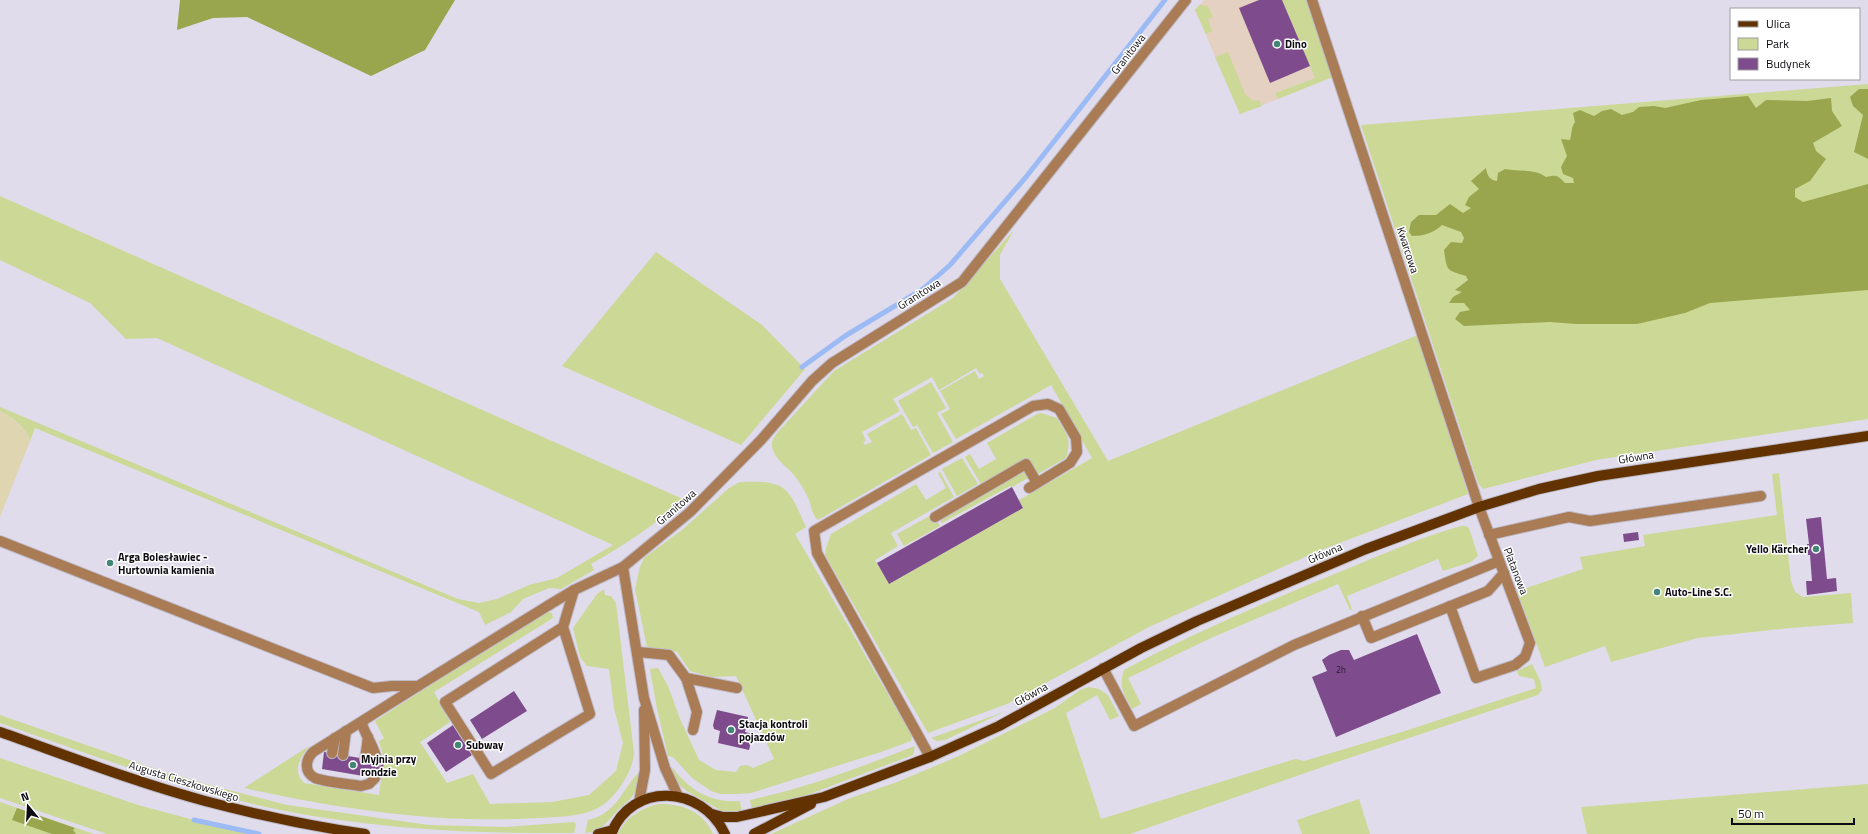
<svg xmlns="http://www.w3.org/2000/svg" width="1868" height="834" font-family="'Titillium Web',sans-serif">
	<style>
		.commercial { fill: #e4d1c1 }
		.green { fill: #ccd895 }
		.forest { fill: #99a64e }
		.sand { fill: #dfd5b0 }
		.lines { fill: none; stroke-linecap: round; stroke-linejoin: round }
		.stream { stroke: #9cbbf5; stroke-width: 5 }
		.building { fill: #7e4c8d }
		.service-casing { stroke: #bebbc9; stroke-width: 12 }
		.minor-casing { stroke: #bebbc9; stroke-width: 12 }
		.primary-casing { stroke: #bebbc9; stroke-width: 12 }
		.service { stroke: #aa7c56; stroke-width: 10 }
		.minor { stroke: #aa7c56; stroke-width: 10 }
		.primary { stroke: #623300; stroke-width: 10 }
		.poi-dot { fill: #438677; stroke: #fff; stroke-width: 1.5 }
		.labels { text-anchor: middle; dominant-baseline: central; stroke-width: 3; stroke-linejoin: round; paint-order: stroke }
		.number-label { font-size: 9px; fill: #291b30 }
		.poi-label { font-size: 11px; font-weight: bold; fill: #0d0b11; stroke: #fff; text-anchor: start }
		.street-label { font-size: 11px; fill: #0d0b11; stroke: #fff }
	</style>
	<rect width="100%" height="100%" fill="#e0dcec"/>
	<path class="commercial" d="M1204 0H1282L1315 78 1276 93 1278 99 1240 114 1195 10Z"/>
	<g class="green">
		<path d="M1282 0H1308L1333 77 1278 99 1275 93 1315 78Z"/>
		<path d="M1199 5 1208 6 1213 17 1208 19 1212 31 1206 34 1195 10Z"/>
		<path d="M1228 52 1245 94 1253 101 1259 100 1262 106 1240 114 1215 57Z"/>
		<path d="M1868 84V419L1596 460 1483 489 1478 483 1361 125Z"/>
		<path d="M0 196 685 500C655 524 625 545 591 564L594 570 561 589 549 588 523 599 511 612 485 625 479 612 35 428 30 441C27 428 11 416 0 411V407L458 599 479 603 497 599 529 585 557 578 613 545 157 338 126 339 90 303 0 260Z"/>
		<path d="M1014 230 1000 255V279L1108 461 1418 335 1468 494 1316 552 1149 627 1007 704 928 733 825 555 826 548 831 534 916 484 926 500 946 488 938 473 940 472 954 497 891 533 898 546 875 560 889 584 1023 508 1019 500 1092 458 1051 385 956 439 941 414 950 409 940 391 975 371 979 379 984 376 982 373 980 374 976 368 939 390 932 377 893 399 900 411 862 432 866 441 863 442 865 445 872 442 867 434 902 414 911 430 916 428 931 455 818 520C812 515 812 508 809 500 806 493 802 486 797 479 790 468 775 461 772 447 771 442 774 437 777 433L834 371 953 298Z"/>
		<path d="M656 252 762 325 805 369 741 445 562 366Z"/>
		<path d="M931 382 946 408 937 413 953 442 933 453 917 425 913 427 898 401Z"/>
		<path d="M1041 413 1057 418C1067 435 1072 437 1066 458L1036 475 1028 460 982 486 965 457 970 454 979 469 996 459 987 443 1037 414Z"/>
		<path d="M962 458 978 484 957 496 942 469Z"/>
		<path d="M1024 470 1028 478 1012 487 1010 486 942 523 939 517Z"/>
		<path d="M1779 473 1791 581 1795 592 1803 597 1851 593 1853 623 1790 628 1698 638 1611 662 1605 646 1545 667 1517 591 1583 569 1580 557 1645 546 1643 535 1777 515 1772 474Z"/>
		<path d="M740 482C787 480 788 487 806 527L795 534 912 736 911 741 881 752 792 780 751 793 737 794H720L711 791 692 778 673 757 668 756 657 709 650 669 658 668 668 686 680 719 699 760 716 770 736 772 740 766 747 765 753 768 774 759 736 676 711 677 690 671 677 652 647 647 635 589 640 567 644 558 682 530 729 488Z"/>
		<path d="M933 514 940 526 904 546 897 534Z"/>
		<path d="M1461 526H1466L1469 528 1477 553 1478 556 1471 562 1443 571 1438 559 1347 596 1352 609 1350 610 1338 584 1211 638 1128 678 1141 704 1132 709C1124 693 1118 687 1124 670 1194 633 1268 601 1342 571 1381 555 1421 537 1461 526Z"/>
		<path d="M604 589 605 595 611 596 616 603 634 753C633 772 614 801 596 809 579 817 555 817 537 818 438 824 340 809 244 788L309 746C301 757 291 770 304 783L379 795 384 759 379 741 384 738 375 721 545 611 552 613 553 618 434 692 450 722 420 742 447 783 473 774 490 804 552 802 589 795 616 771 623 743 614 708 609 669 587 666 580 657 573 628 597 594Z"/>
		<path d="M1532 664 1540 680 1542 690 1538 695 1334 763 1130 834H771L848 799 897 782 959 756 1055 708 1080 690 1089 687 1099 689 1108 695 1119 716 1110 720 1097 695 1066 713 1101 819 1295 759 1304 761 1402 732 1536 688 1534 679 1519 676 1517 671Z"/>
		<path d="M1004 712 945 740 937 741 931 738Z"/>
		<path d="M0 715 161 771 213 786 287 805 429 825 506 827 574 822 576 824 574 833C455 834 333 827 218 795 144 775 72 748 0 723Z"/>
		<path d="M915 746 913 755 802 797 752 811 750 800C807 788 861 767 915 746Z"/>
		<path d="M0 758 138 805 194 820 259 834H107L0 798Z"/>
		<path d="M671 767C675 770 678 775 682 779 698 795 717 803 740 801L742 814C722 814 716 807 699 798 683 789 676 786 671 767Z"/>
		<path d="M640 771C639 778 639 786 635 792 632 799 625 803 620 808 609 819 602 832 585 833L588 820C618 813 621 790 640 771Z"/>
		<path d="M1868 784V834H1587L1581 807Z"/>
		<path d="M1359 799 1370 834H1302L1297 820Z"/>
		<path d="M0 802 94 834H0Z"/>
		<path d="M658 804C681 803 703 811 713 834H618C626 817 640 809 658 804Z"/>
	</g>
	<g class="forest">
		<path d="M180 0H455L425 50 371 76 247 17 213 18 177 30Z"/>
		<path d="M1859 89H1868V159L1854 152 1863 115 1853 106 1850 97Z"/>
		<path d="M1748 96 1756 108 1766 100 1807 101 1831 98 1832 111 1842 126 1813 143 1816 151 1826 159 1810 181 1795 189V197L1803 202 1868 184V290L1710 303 1685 313 1637 324H1576L1550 322 1464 326 1455 319 1460 312 1470 310 1464 303H1449L1453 297 1462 292 1455 290 1468 280 1466 276C1446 270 1447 271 1444 250L1451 242 1462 243 1464 238 1461 232 1442 225C1434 233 1423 236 1412 236L1409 232 1411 222 1419 215H1436L1450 204 1463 213 1471 208 1465 205 1469 197 1479 189 1471 181 1486 168C1487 176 1490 180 1497 181L1498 173 1505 169C1518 172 1534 168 1546 177 1555 175 1557 174 1565 183H1574L1573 178 1563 174 1561 167 1567 156 1561 139 1570 140C1572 133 1571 127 1575 122L1573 113 1580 110 1594 116 1602 111 1611 109 1622 115 1633 112 1639 107 1654 106 1665 108 1701 100Z"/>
		<path d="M17 808 75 828 73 830 76 834H52L12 820Z"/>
	</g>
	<path class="sand" d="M0 411C11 416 27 428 30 441L0 517Z"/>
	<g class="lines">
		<g class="stream">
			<path d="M802 367 845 336 923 289 950 265 1026 177 1165 0"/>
			<path d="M194 820 259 834"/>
		</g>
	</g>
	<g class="building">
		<path d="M1259 0H1282L1310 66 1270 83 1239 8Z"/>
		<path d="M1012 487 1023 508 889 584 877 563Z"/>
		<path d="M1821 517 1827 579 1836 578 1837 591 1807 595 1806 581H1812L1810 555H1808L1807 544H1809L1806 519Z"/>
		<path d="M1638 532 1639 540 1624 542 1623 534Z"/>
		<path d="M1417 634 1441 693 1336 737 1312 677 1327 671 1322 660 1329 655 1341 650H1349L1354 660Z"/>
		<path d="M514 691 527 711 482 739 470 720Z"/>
		<path d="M717 710 748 717 745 732 753 734 749 750 718 743 720 731 714 729 713 725Z"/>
		<path d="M453 725 472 755 446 772 427 743Z"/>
		<path d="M324 752 384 762 381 779 322 769Z"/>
	</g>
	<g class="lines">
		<g class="service-casing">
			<g id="service">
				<path d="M935 517 1026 464 1037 483"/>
				<path d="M1489 535 1569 517 1590 521 1761 496"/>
				<path d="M0 541 373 688 392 686H418L549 605"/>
				<path d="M1450 606 1476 678 1515 665 1525 657 1530 643 1479 507"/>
				<path d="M1362 616 1371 638 1488 591 1504 573"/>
				<path d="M563 627 445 702 491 774 590 714 563 627 574 590"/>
				<path d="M638 652 669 655 686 678 737 688"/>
				<path d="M1103 668 1134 726 1294 645 1499 561"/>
				<path d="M686 678 697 712 693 730"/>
				<path d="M364 720 362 724C366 737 375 747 377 761"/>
				<path d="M332 753 335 738"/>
				<path d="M343 755 346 731"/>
				<path d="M930 757 817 553 814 531 1033 406 1048 404 1059 409 1076 438 1077 452 1070 463 1029 488"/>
				<path d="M365 759 368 737"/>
				<path d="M375 778 369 784 361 786C349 784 325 782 315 778 303 772 306 759 313 752L418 686"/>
			</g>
		</g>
		<g class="minor-casing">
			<g id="minor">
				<path d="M1312 0 1479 507"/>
				<path d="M549 605 574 590 623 567"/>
				<path d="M678 796 665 768 644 698 623 567 690 512 761 440 812 381 832 363 962 282 1186 0"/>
				<path d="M639 802 645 770 644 710"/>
			</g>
		</g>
		<g class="primary-casing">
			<g id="primary">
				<path d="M0 732C68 756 135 782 205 801 258 815 311 826 365 834"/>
				<path d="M712 814 723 817H737L824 797 930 757 999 726 1141 648 1197 621 1366 549 1479 507 1539 489 1598 476 1868 436"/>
				<path d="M598 834 613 830"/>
				<path d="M611 834C632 781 702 785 725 834"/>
				<path d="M754 834 811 804"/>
			</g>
		</g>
		<use href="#service" class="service"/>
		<use href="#minor" class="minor"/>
		<use href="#primary" class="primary"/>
	</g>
	<g class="poi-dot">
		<circle cx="1277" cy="44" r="4"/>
		<circle cx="1816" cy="549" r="4"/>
		<circle cx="110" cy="563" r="4"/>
		<circle cx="1657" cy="592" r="4"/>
		<circle cx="731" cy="730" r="4"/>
		<circle cx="458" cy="745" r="4"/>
		<circle cx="353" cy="765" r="4"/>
	</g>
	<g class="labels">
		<g class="number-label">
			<text x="1341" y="669">2h</text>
		</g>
		<g class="poi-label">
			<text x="1285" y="44">Dino</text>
			<text x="1808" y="549" text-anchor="end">Yello Kärcher</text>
			<text x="118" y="557">Arga Bolesławiec -<tspan x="118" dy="13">Hurtownia kamienia</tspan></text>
			<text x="1665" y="592">Auto-Line S.C.</text>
			<text x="739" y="724">Stacja kontroli<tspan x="739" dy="13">pojazdów</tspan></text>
			<text x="466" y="745">Subway</text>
			<text x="361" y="759">Myjnia przy<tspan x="361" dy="13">rondzie</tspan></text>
		</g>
		<g class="street-label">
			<text transform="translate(1128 54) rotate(-52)">Granitowa</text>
			<text transform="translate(1408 250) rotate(72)">Kwarcowa</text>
			<text transform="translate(919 294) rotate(-32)">Granitowa</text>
			<text transform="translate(1636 457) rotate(-9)">Główna</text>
			<text transform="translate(676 507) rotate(-41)">Granitowa</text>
			<text transform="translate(1325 553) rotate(-23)">Główna</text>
			<text transform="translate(1516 571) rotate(69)">Platanowa</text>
			<text transform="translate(1031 694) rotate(-29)">Główna</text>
			<text transform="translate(184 781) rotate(17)">Augusta Cieszkowskiego</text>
		</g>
	</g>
	<rect x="1730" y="8" width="130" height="72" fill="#ffffff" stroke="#9e9da0"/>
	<rect x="1738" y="21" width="20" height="6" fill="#623300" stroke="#9e9da0"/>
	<text x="1766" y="28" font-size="12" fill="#0d0b11">Ulica</text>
	<rect x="1738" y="38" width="20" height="12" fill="#ccd895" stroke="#9e9da0"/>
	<text x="1766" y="48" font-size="12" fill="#0d0b11">Park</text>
	<rect x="1738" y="58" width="20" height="12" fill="#7e4c8d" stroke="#9e9da0"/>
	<text x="1766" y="68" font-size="12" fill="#0d0b11">Budynek</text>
	<g transform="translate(28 806) rotate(342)" stroke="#ffffff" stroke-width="3" paint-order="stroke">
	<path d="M0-3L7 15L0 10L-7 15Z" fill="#0d0b11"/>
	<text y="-6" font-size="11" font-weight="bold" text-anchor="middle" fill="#0d0b11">N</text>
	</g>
	<path d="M1732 818v6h122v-6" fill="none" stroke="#0d0b11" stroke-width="2"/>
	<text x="1738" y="818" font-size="12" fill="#0d0b11" stroke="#ffffff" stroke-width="3" paint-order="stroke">50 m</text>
</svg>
